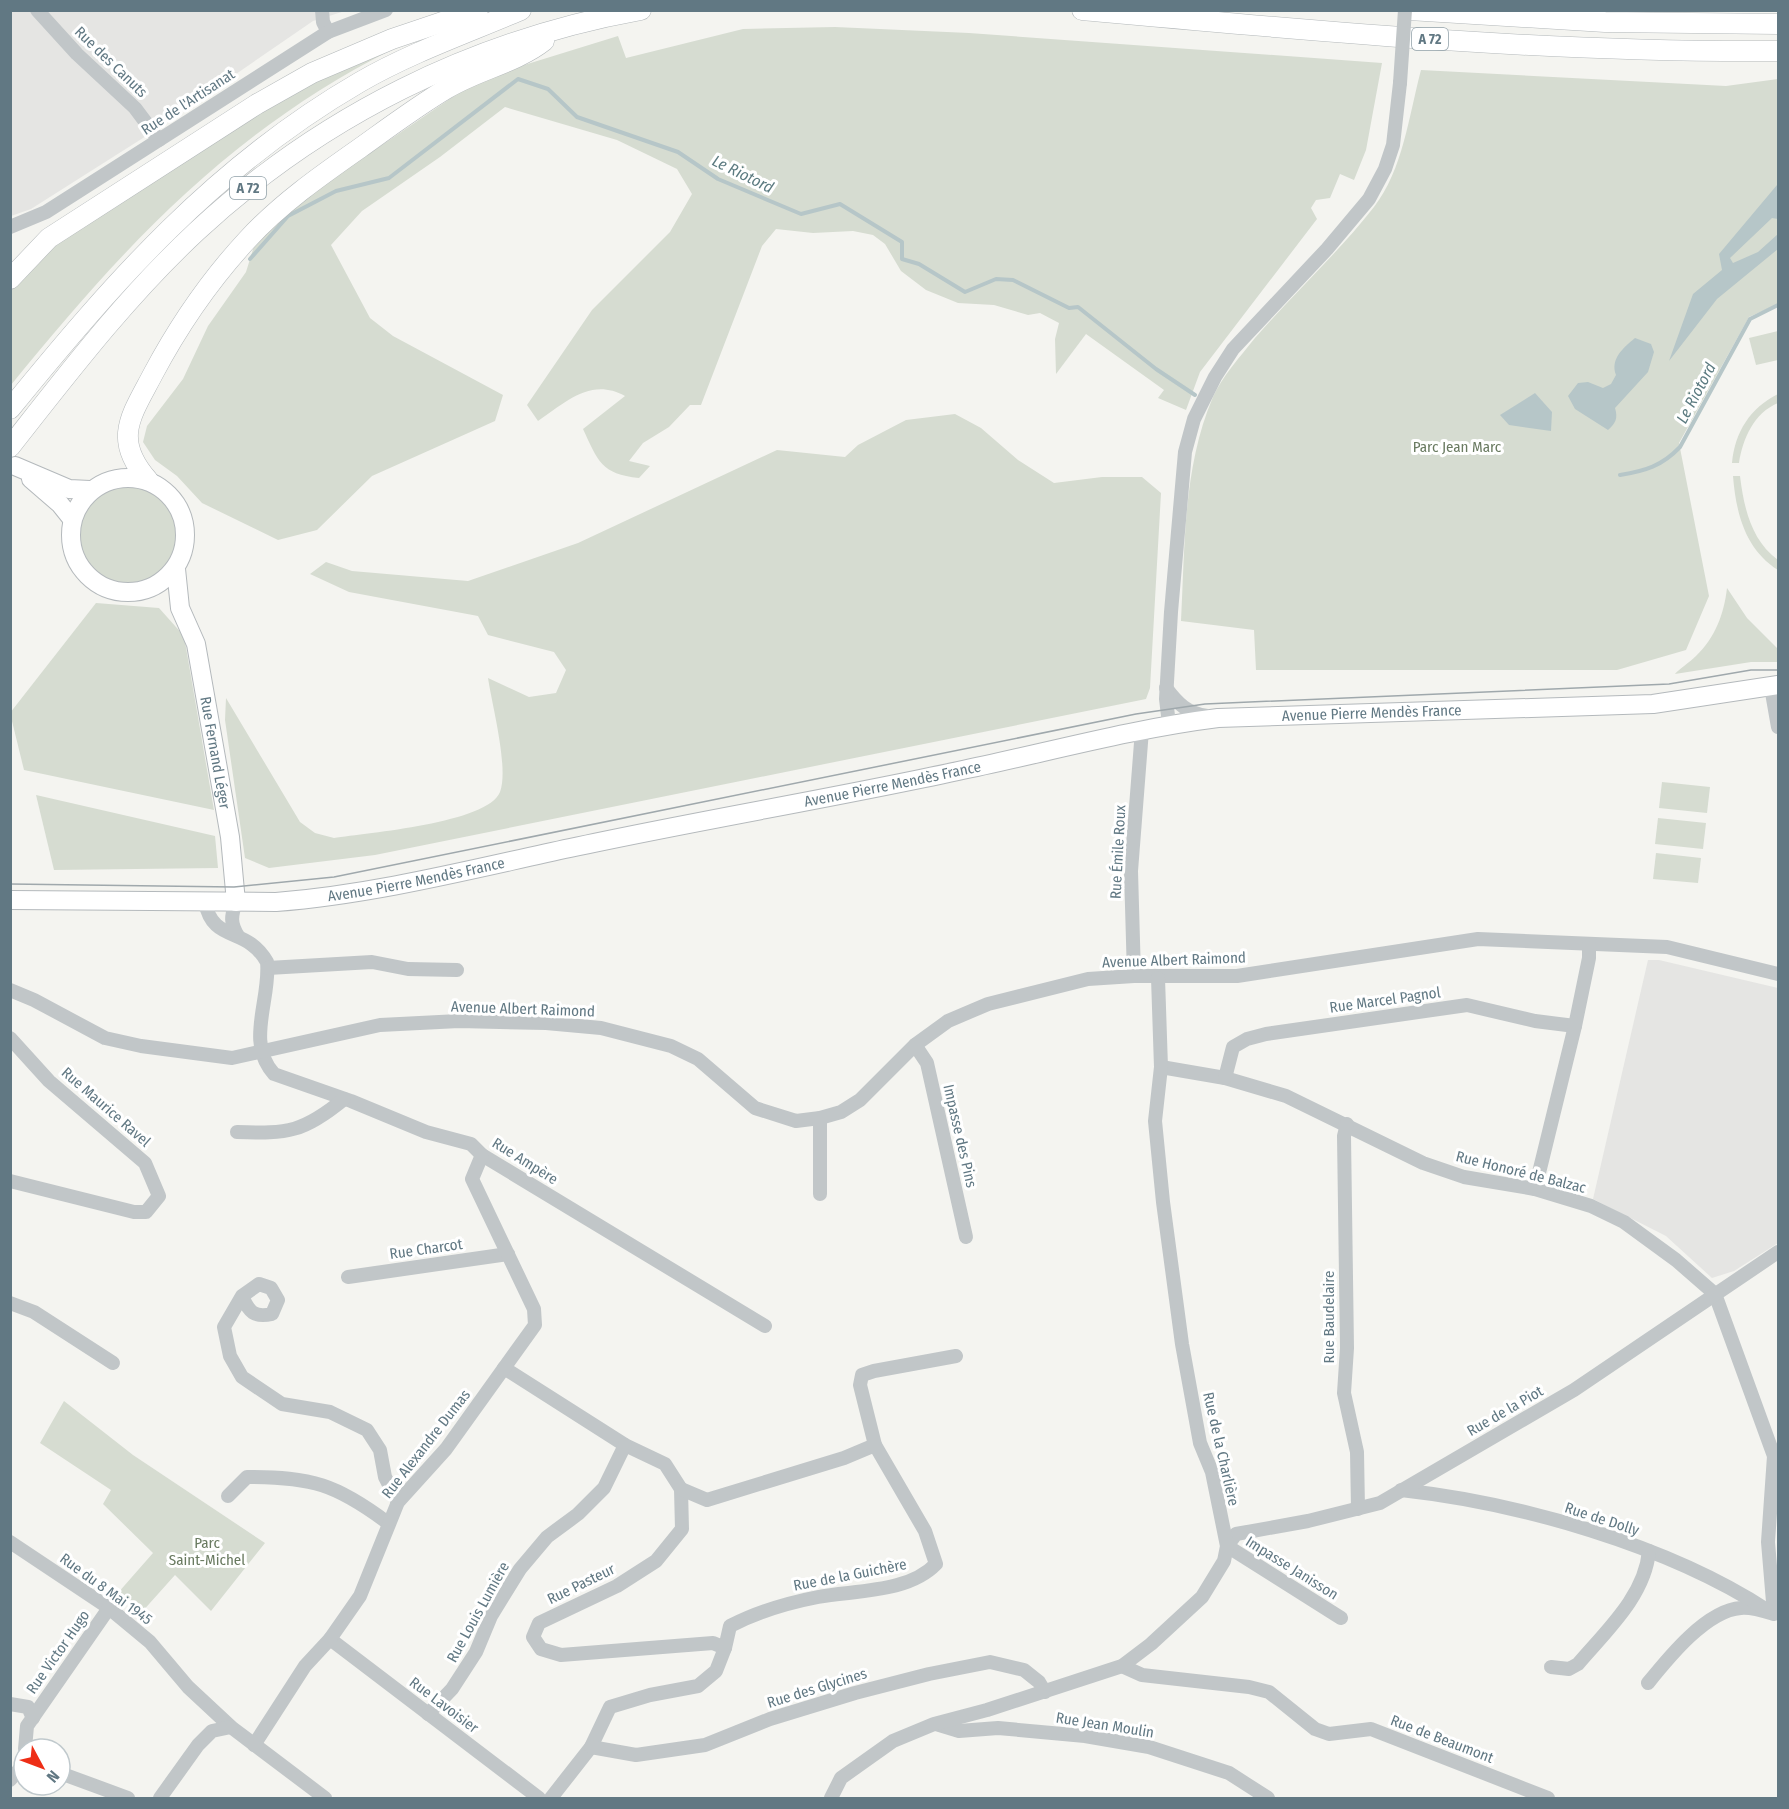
<svg xmlns="http://www.w3.org/2000/svg" width="1789" height="1809" font-family="'Fira Sans Condensed',sans-serif">
	<style>
		.built { fill: #e5e5e3 }
		.green { fill: #d6dcd1 }
		.water { fill: #b6c6c8 }
		.lines { fill: none; stroke-linecap: round; stroke-linejoin: round }
		.stream { stroke: #b6c6c8; stroke-width: 4 }
		.major-casing { stroke: #b4b9bc; stroke-width: 20 }
		.highway-casing { stroke: #b3b8ba; stroke-width: 21 }
		.minor { stroke: #c1c6c8; stroke-width: 14 }
		.major { stroke: #fff; stroke-width: 18 }
		.highway { stroke: #fff; stroke-width: 20 }
		.tram { stroke: #9fa8ac; stroke-width: 1.5 }
		.minor-bridge { stroke: #c1c6c8; stroke-width: 14 }
		.labels { text-anchor: middle; dominant-baseline: central; stroke-width: 6; stroke-linejoin: round; paint-order: stroke }
		.shield { fill: #fff; stroke: #90a0a8; stroke-width: 1.5 }
		.shield-label { font-size: 14px; font-weight: bold; fill: #617883 }
		.street-label { font-size: 15px; fill: #617883; stroke: #fff }
		.park-label { font-size: 15px; fill: #697a60; stroke: #fff }
		.water-label { font-size: 16px; font-style: italic; fill: #5c7b81; stroke: #fff }
	</style>
	<rect width="100%" height="100%" fill="#f4f4f0"/>
	<g class="built">
		<path d="M10 11H345L313 21 143 138 31 209 11 216Z"/>
		<path d="M1648 960H1659L1778 988V1243L1734 1271 1712 1278 1666 1236 1593 1199Z"/>
	</g>
	<g class="green">
		<path d="M835 27 969 33 1382 63 1366 150 1354 180 1340 174 1330 198 1316 200 1311 208 1317 219 1200 372 1186 410 1158 398 1164 390 1086 334 1056 374 1055 339 1059 323 1040 313 1028 315 994 305 958 303 926 290 901 271 885 244 873 235 853 231 813 233 776 229 762 246 701 405H690L669 427 643 443 629 461 650 466 639 478C601 474 598 461 583 429L625 396C591 377 566 402 538 421L527 405 592 310 670 232 692 194 677 169 617 140 505 107 440 157 362 211 331 245 370 318 393 336 503 395 495 421 372 476 317 530 278 540 202 503 177 476 155 460 143 442 147 426 183 379 208 326 246 272 255 243 310 194 479 79 618 36 626 58 743 29Z"/>
		<path d="M393 49C229 132 125 245 11 385V288L45 251 292 91Z"/>
		<path d="M1421 70 1726 86 1778 79V304L1749 317 1679 443 1709 596 1686 650 1617 670H1256L1254 630 1181 621C1185 546 1183 467 1213 397 1223 375 1240 357 1255 338 1294 293 1338 253 1374 207 1403 170 1409 115 1421 70Z"/>
		<path d="M1778 331V360L1756 365 1749 338Z"/>
		<path d="M1778 394V403C1754 413 1743 438 1739 463H1732C1735 432 1750 408 1778 394Z"/>
		<path d="M955 414 981 428 1018 460 1054 483 1102 477H1142L1161 493 1150 688 1146 699 375 855 269 868 245 858 225 720 226 698 300 822 315 833 334 838C367 833 488 823 500 792 509 768 492 705 488 678L529 697 556 693 566 670 554 652 488 635 478 616 349 592 310 574 326 562 352 571 468 581 578 543 777 450 845 457 858 445 906 420Z"/>
		<path d="M1733 476H1740C1744 508 1751 540 1778 560V570C1745 549 1736 513 1733 476Z"/>
		<circle cx="128" cy="536" r="52"/>
		<path d="M1727 588 1747 618 1778 649V662H1751L1675 674C1679 669 1690 662 1696 656 1715 638 1724 614 1727 588Z"/>
		<path d="M96 603 159 608 184 636 214 810 24 770 10 713Z"/>
		<path d="M1662 782 1710 787 1707 813 1659 808Z"/>
		<path d="M36 795 215 836 218 868 54 870Z"/>
		<path d="M1658 818 1706 823 1703 849 1655 844Z"/>
		<path d="M1656 853 1701 858 1698 883 1653 879Z"/>
		<path d="M64 1401 133 1455 265 1543 211 1611 175 1575 141 1613 117 1594 153 1553 103 1504 111 1490 40 1443Z"/>
	</g>
	<g class="water">
		<path d="M1777 185 1778 219 1772 218 1730 258 1733 263 1758 252 1778 234V249L1717 299 1669 361 1693 294 1722 270 1719 254Z"/>
		<path d="M1635 338 1651 344 1654 352 1648 372 1615 408C1618 418 1616 423 1608 430L1575 409 1568 396 1578 383 1588 382 1603 388 1611 384 1616 375C1610 359 1623 348 1635 338Z"/>
		<path d="M1535 393 1552 412 1551 431 1509 425 1500 415Z"/>
	</g>
	<g class="lines">
		<g class="stream">
			<path d="M250 259 288 216 336 191 389 178 518 79 548 89 577 117 678 152 718 179 801 214 840 204 902 242V259L919 264 965 292 996 279 1013 280 1069 308 1078 307 1156 369 1195 395"/>
			<path d="M1620 475C1645 471 1662 466 1680 447L1750 319 1778 305"/>
		</g>
		<g class="major-casing">
			<g id="major">
				<path d="M15 466 69 489 90 490"/>
				<circle cx="128" cy="535" r="57"/>
				<path d="M31 479 60 504 72 519"/>
				<path id="s1" d="M176 569 180 608 196 644 230 837 236 902"/>
				<path id="s2" d="M10 900 276 902C376 894 472 869 570 848 699 820 829 799 958 771 1045 753 1130 729 1218 718L1653 704 1778 685"/>
			</g>
		</g>
		<g class="highway-casing">
			<g id="highway">
				<path d="M1082 10C1314 31 1546 53 1778 51"/>
				<path d="M1409 10 1605 22 1778 24"/>
				<path d="M10 279 49 238 257 104 312 73 392 39 478 10"/>
				<path d="M10 409C115 280 215 166 360 82 410 53 467 33 521 10"/>
				<path d="M10 447C69 372 127 296 197 231 321 116 474 40 641 10"/>
				<path d="M148 480C112 439 131 416 153 374 178 327 211 279 247 240 280 204 320 176 360 148 388 128 416 107 446 89 477 70 516 63 544 41"/>
			</g>
		</g>
		<g class="minor">
			<path d="M37 10 77 54 135 108 159 140"/>
			<path d="M322 10 323 22 328 32"/>
			<path d="M10 227 46 212 328 32 386 10"/>
			<path d="M1771 687 1778 727"/>
			<path d="M1166 688C1178 704 1187 713 1207 716"/>
			<path d="M1169 724 1166 699 1171 612 1185 452 1194 419 1215 377 1233 349 1327 249 1369 199 1385 169 1393 145 1400 83"/>
			<path d="M205 902C213 944 246 925 267 962 271 999 245 1042 274 1074L351 1101 426 1132 471 1144 482 1155 765 1326"/>
			<path d="M236 902C231 916 230 923 238 936"/>
			<path d="M268 968 372 962 408 969 457 970"/>
			<path d="M1134 976 1131 871 1142 730"/>
			<path d="M10 990 34 1000 105 1038 141 1046 232 1058 380 1025 459 1021 546 1023 601 1028 671 1046 698 1059 755 1108 796 1121 820 1118 841 1112 860 1100 915 1045 948 1021 988 1004 1088 979 1134 976H1237L1478 939 1667 947 1778 974"/>
			<path d="M10 1038 49 1081 145 1163 159 1196 146 1212H134L10 1181"/>
			<path d="M915 1045 927 1063 966 1237"/>
			<path d="M1161 1067 1225 1078 1286 1096 1423 1163 1464 1177 1535 1189 1591 1206 1624 1222 1676 1260 1715 1294 1774 1456 1768 1542 1774 1614C1764 1611 1752 1607 1741 1608 1707 1610 1669 1657 1648 1683"/>
			<path d="M1225 1078 1233 1047 1247 1039 1266 1034 1467 1005 1535 1021 1575 1026"/>
			<path d="M1347 1124 1344 1136 1347 1348 1344 1393 1357 1452 1358 1509"/>
			<path d="M237 1132C288 1134 304 1132 344 1099"/>
			<path d="M1535 1189 1575 1026 1589 958V944"/>
			<path d="M820 1194V1118"/>
			<path d="M348 1277 508 1254"/>
			<path d="M242 1296C249 1312 254 1318 272 1314L278 1300 271 1288 259 1284 242 1296 224 1327 230 1356 242 1377 282 1404 330 1412 367 1430 380 1450 385 1477 398 1502"/>
			<path d="M10 1303 34 1312 113 1363"/>
			<path d="M504 1368 625 1445 665 1464 681 1489 682 1529 656 1561 617 1586 539 1623 533 1637 541 1649 561 1655 713 1643 725 1648 716 1671 698 1686 650 1695 610 1707 591 1747 551 1798"/>
			<path d="M681 1489 707 1500 844 1458 875 1445"/>
			<path d="M1401 1490C1520 1503 1667 1545 1767 1610"/>
			<path d="M228 1496 247 1477C312 1477 336 1484 388 1523"/>
			<path d="M10 1542 109 1608 150 1642 188 1687 231 1727 325 1798"/>
			<path d="M1227 1546 1236 1534 1308 1521 1380 1503 1574 1390 1778 1252"/>
			<path d="M1227 1546 1341 1618"/>
			<path d="M330 1639 539 1798"/>
			<path d="M725 1648 730 1626C759 1611 787 1603 818 1597 856 1590 908 1593 936 1564L925 1531 875 1445 860 1385 862 1375 874 1371 956 1356"/>
			<path d="M1122 1666 1142 1675 1249 1687 1269 1692 1315 1729 1329 1734 1371 1729 1548 1798"/>
			<path d="M1551 1667 1569 1669 1578 1664C1606 1631 1645 1596 1649 1551"/>
			<path d="M10 1704 28 1707 33 1718"/>
			<path d="M428 1714 452 1689 476 1652 491 1616 520 1569 547 1537 578 1514 604 1488 625 1445"/>
			<path d="M936 1724 959 1731 998 1728 1085 1736 1149 1747 1229 1773 1268 1798"/>
			<path d="M254 1745 305 1666 330 1639 360 1596 398 1502 446 1449 535 1325 534 1309 472 1179 482 1155"/>
			<path d="M591 1747 636 1755 705 1745 770 1719 855 1693 929 1674 990 1662 1024 1670 1039 1682 1045 1692"/>
			<path d="M25 1749 27 1726 109 1608"/>
			<path d="M60 1773 128 1798"/>
			<path d="M10 1780 24 1764"/>
			<path d="M160 1798 198 1745 212 1731 231 1727"/>
			<path d="M831 1798 841 1778 893 1741 934 1724 987 1710 1122 1666 1151 1644 1202 1597 1224 1561 1227 1546 1212 1472 1200 1443 1182 1344 1163 1202 1155 1121 1161 1067 1158 978"/>
		</g>
		<use href="#major" class="major"/>
		<use href="#highway" class="highway"/>
		<path class="tram" d="M10 884 234 887 334 877 1136 714 1205 704 1669 684 1751 670H1778"/>
		<path class="minor-bridge" d="M1400 83 1405 10"/>
	</g>
	<g class="labels">
		<g class="shield">
			<rect x="1412" y="28" width="36" height="22" rx="4.5"/>
			<rect x="230" y="177" width="36" height="22" rx="4.5"/>
		</g>
		<g class="shield-label">
			<text x="1430" y="39">A 72</text>
			<text x="248" y="188">A 72</text>
		</g>
		<g class="street-label">
			<text transform="translate(111 62) rotate(44)">Rue des Canuts</text>
			<text transform="translate(188 102) rotate(-33)">Rue de l'Artisanat</text>
			<text stroke="none"><textPath href="#s2" startOffset="1380">Avenue Pierre Mendès France</textPath></text>
			<text stroke="none"><textPath href="#s1" startOffset="189">Rue Fernand Léger</textPath></text>
			<text stroke="none"><textPath href="#s2" startOffset="894">Avenue Pierre Mendès France</textPath></text>
			<text transform="translate(1118 852) rotate(-87)">Rue Émile Roux</text>
			<text stroke="none"><textPath href="#s2" startOffset="408">Avenue Pierre Mendès France</textPath></text>
			<text transform="translate(1174 960) rotate(-2)">Avenue Albert Raimond</text>
			<text transform="translate(1385 1000) rotate(-8)">Rue Marcel Pagnol</text>
			<text transform="translate(523 1009) rotate(2)">Avenue Albert Raimond</text>
			<text transform="translate(106 1107) rotate(41)">Rue Maurice Ravel</text>
			<text transform="translate(960 1136) rotate(77)">Impasse des Pins</text>
			<text transform="translate(525 1161) rotate(32)">Rue Ampère</text>
			<text transform="translate(1521 1172) rotate(14)">Rue Honoré de Balzac</text>
			<text transform="translate(426 1249) rotate(-8)">Rue Charcot</text>
			<text transform="translate(1329 1317) rotate(-90)">Rue Baudelaire</text>
			<text transform="translate(1505 1411) rotate(-30)">Rue de la Piot</text>
			<text transform="translate(426 1444) rotate(-52)">Rue Alexandre Dumas</text>
			<text transform="translate(1221 1449) rotate(77)">Rue de la Charlière</text>
			<text transform="translate(1602 1519) rotate(18)">Rue de Dolly</text>
			<text transform="translate(1292 1568) rotate(32)">Impasse Janisson</text>
			<text transform="translate(850 1575) rotate(-11)">Rue de la Guichère</text>
			<text transform="translate(581 1584) rotate(-26)">Rue Pasteur</text>
			<text transform="translate(106 1589) rotate(36)">Rue du 8 Mai 1945</text>
			<text transform="translate(478 1612) rotate(-61)">Rue Louis Lumière</text>
			<text transform="translate(58 1652) rotate(-55)">Rue Victor Hugo</text>
			<text transform="translate(817 1688) rotate(-17)">Rue des Glycines</text>
			<text transform="translate(444 1705) rotate(37)">Rue Lavoisier</text>
			<text transform="translate(1105 1725) rotate(9)">Rue Jean Moulin</text>
			<text transform="translate(1442 1739) rotate(21)">Rue de Beaumont</text>
		</g>
		<g class="park-label">
			<text x="1457" y="447">Parc Jean Marc</text>
			<text x="207" y="1543">Parc<tspan x="207" dy="17">Saint-Michel</tspan></text>
		</g>
		<g class="water-label">
			<text transform="translate(743 174) rotate(26)">Le Riotord</text>
			<text transform="translate(1696 393) rotate(-62)">Le Riotord</text>
		</g>
	</g>
	<rect width="1789" height="1809" fill="none" stroke="#617883" stroke-width="24"/>
	<g transform="translate(42 1767) rotate(131)"><circle r="28" fill="#ffffff" stroke="#c0c9cd" stroke-width="1.5"/>
	<path d="M0-4.5L10 22L0 15L-10 22Z" fill="#ee2e16"/>
	<text y="-9" font-size="16" font-weight="bold" text-anchor="middle" fill="#617883">N</text>
	</g>
</svg>
